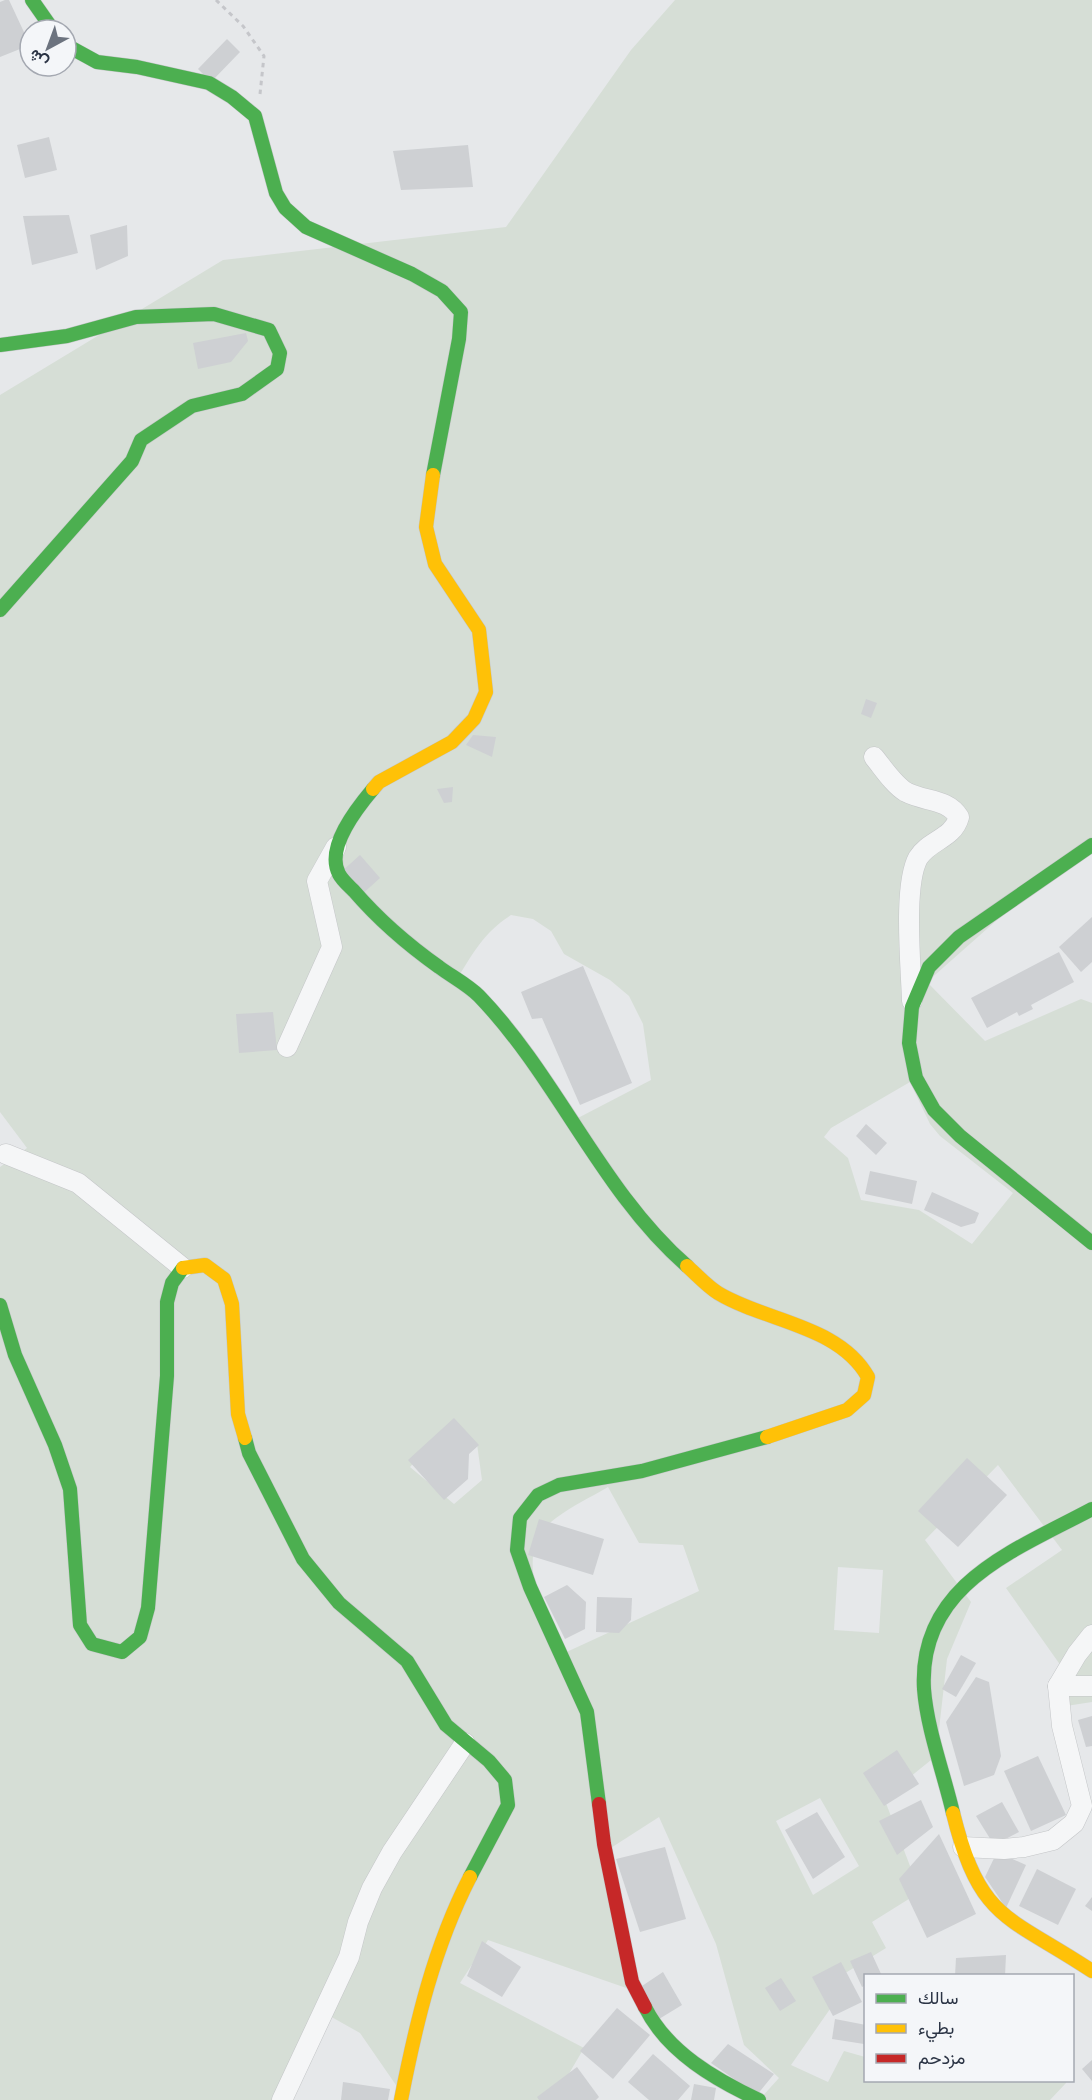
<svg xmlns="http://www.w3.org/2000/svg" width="1092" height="2100" font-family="'PT Sans',Vazirmatn,sans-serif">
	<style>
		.green { fill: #d6ded6; fill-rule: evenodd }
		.building { fill: #ced0d3 }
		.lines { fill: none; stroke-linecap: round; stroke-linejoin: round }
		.street-casing { stroke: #c4c6c8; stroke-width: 21 }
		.fast-casing { stroke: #c4c6c8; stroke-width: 15 }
		.slow-casing { stroke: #c4c6c8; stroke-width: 15 }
		.jam-casing { stroke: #c4c6c8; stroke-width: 15 }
		.path { stroke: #c5c6ca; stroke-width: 3; stroke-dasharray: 4.5 4.5; stroke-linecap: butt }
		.street { stroke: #f5f6f7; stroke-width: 20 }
		.fast { stroke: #4caf50; stroke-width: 14 }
		.slow { stroke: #ffc107; stroke-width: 14 }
		.jam { stroke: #c62828; stroke-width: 14 }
	</style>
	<rect width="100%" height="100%" fill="#e6e8ea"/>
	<path class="green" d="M675 0H1092V848L997 920 927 982 985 1041 1081 999 1092 1003V1702L1053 1708 1073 1683 1006 1588 1062 1550 998 1465 925 1540 971 1602 947 1659 936 1756 884 1798 920 1892 872 1922 886 1948 821 1988 830 2009 791 2065 828 2082 844 2051 865 2057 866 2080 1066 2081V2083L1050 2100H759L779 2078 744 2045 716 1944 659 1817 603 1853 635 1991 488 1940 460 1983 584 2048 557 2094 549 2100H400L398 2088 360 2033 328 2015 286 2100H0V1167L27 1148 0 1112V395L223 260 506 227 631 50ZM511 915 533 919 551 931 564 954 610 980 629 996 643 1024 651 1080 576 1119 457 979C473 953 484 932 511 915ZM910 1082 930 1124 940 1136 1013 1193 972 1244 919 1210 861 1200 848 1158 824 1137 831 1128ZM451 1422 477 1444 482 1480 454 1504 410 1467ZM608 1487 639 1543 683 1545 699 1591 560 1655C545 1613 509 1551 556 1518 572 1506 591 1497 608 1487ZM838 1567 883 1570 879 1633 834 1630ZM820 1798 859 1866 813 1895 776 1821Z"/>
	<g class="building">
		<path d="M5 0H9L30 45 0 57V2Z"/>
		<path d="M227 39 240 52 211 82 198 69Z"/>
		<path d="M49 137 57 170 25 178 17 145Z"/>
		<path d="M468 145 473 187 401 190 393 151Z"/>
		<path d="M69 215 78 253 32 265 23 216Z"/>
		<path d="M127 225 128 256 96 270 90 235Z"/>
		<path d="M246 333 248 341 231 362 198 369 193 343Z"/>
		<path d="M866 699 877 703 871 718 861 714Z"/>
		<path d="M473 735 496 737 492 757 466 745Z"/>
		<path d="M453 787 452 802 444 803 437 789Z"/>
		<path d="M360 855 380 878 360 896 340 873Z"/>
		<path d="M1092 917V962L1081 972 1059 947Z"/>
		<path d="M1059 952 1074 982 1031 1005 1033 1009 1019 1016 1017 1012 987 1028 971 998Z"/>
		<path d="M583 966 632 1083 580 1105 542 1018 532 1019 521 992Z"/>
		<path d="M273 1012 277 1050 239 1053 236 1014Z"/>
		<path d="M866 1124 887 1143 876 1155 856 1136Z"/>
		<path d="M870 1171 917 1181 912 1204 865 1194Z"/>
		<path d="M932 1192 979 1213 975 1223 961 1227 924 1210Z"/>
		<path d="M454 1418 479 1445 469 1454 468 1479 444 1500 408 1460Z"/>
		<path d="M967 1458 1007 1495 958 1547 918 1511Z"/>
		<path d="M539 1519 604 1539 593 1575 528 1555Z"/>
		<path d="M567 1585 586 1602 585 1629 565 1639 544 1597Z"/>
		<path d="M597 1597 632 1598 631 1620 619 1633 596 1632Z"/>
		<path d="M961 1655 976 1663 956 1697 942 1689Z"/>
		<path d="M976 1677 989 1682 1001 1756 994 1775 964 1786 946 1722Z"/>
		<path d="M1092 1716V1746L1086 1747 1078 1720Z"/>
		<path d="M897 1750 919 1784 884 1806 863 1773Z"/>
		<path d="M1038 1756 1066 1815 1031 1831 1004 1771Z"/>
		<path d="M921 1800 933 1827 897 1855 879 1821Z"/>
		<path d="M1002 1802 1019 1832 994 1845 976 1816Z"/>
		<path d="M817 1812 845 1857 813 1879 785 1830Z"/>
		<path d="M939 1834 976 1914 927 1938 899 1879Z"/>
		<path d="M665 1847 686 1919 640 1932 616 1859Z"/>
		<path d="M997 1852 1026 1865 1006 1908 985 1877Z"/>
		<path d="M1037 1869 1076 1889 1058 1925 1019 1906Z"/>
		<path d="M1092 1897V1911L1085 1906Z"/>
		<path d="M482 1941 521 1967 502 1997 467 1976Z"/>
		<path d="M871 1952 882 1976H866V1985L862 1987 850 1961Z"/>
		<path d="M1006 1955 1005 1976H955L956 1958Z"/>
		<path d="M841 1962 862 2002 833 2016 812 1977Z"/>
		<path d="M663 1972 682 2005 659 2019 642 1986Z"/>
		<path d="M781 1978 796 2001 780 2011 765 1988Z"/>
		<path d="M617 2008 650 2035 613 2079 580 2051Z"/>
		<path d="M835 2019 866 2025 864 2044 832 2039Z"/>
		<path d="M728 2044 774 2074 757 2095 711 2063Z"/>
		<path d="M653 2054 690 2086 678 2100H649L628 2082Z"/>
		<path d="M1092 2060V2081L1082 2069Z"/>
		<path d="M577 2067 599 2097 596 2100H539L537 2097Z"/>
		<path d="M343 2082 390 2089 388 2100H341Z"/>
		<path d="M694 2084 716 2088 714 2100H691Z"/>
	</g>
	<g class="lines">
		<g class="street-casing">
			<g id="street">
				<path d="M874 757C883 768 894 785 906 792 925 802 947 798 959 817 953 839 929 840 918 858 903 886 911 966 912 1001"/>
				<path d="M287 1047 332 947 317 881 336 847"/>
				<path d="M6 1154 78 1183 183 1268"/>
				<path d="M1058 1686 1077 1654 1092 1635"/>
				<path d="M963 1847 1004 1849 1024 1847 1053 1840 1074 1823 1082 1806 1062 1726 1058 1686H1092"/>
				<path d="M282 2100 349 1957 358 1922 372 1888 392 1852 465 1743"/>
			</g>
		</g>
		<g class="fast-casing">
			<g id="fast">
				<path d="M32 0 53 30"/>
				<path d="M66 45 97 62 137 67 209 83 232 97 255 116 276 193 285 208 306 227 412 274 442 291 461 312 459 339 433 475"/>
				<path d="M0 345 67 336 136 317 214 314 269 330 280 353 277 369 242 394 192 406 141 440 132 461 0 610"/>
				<path d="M373 789C357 808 325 848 339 874 342 880 349 886 354 891 379 920 408 945 439 967 451 976 468 985 479 996 558 1078 601 1191 687 1266"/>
				<path d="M1092 845 959 937 929 967 912 1007 909 1043 916 1078 934 1110 960 1136 1092 1243"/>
				<path d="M0 1305 15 1355 55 1445 70 1489 80 1625 92 1644 122 1652 140 1637 148 1608 167 1376V1302L172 1283 183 1268"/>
				<path d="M245 1438 249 1453 303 1559 339 1603 407 1661 446 1725 489 1761 505 1780 508 1805 470 1877"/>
				<path d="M599 1804 587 1712 530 1587 517 1550 520 1518 538 1495 559 1485 642 1471 767 1437"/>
				<path d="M953 1813C944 1774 927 1729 924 1689 918 1584 1016 1550 1092 1509"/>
				<path d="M645 2007C667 2052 716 2080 759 2100"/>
			</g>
		</g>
		<g class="slow-casing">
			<g id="slow">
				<path d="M373 789 379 782 452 742 474 719 486 692 479 630 435 564 426 527 433 475"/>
				<path d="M687 1266C697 1275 707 1286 718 1293 766 1322 839 1325 868 1377L864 1395 847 1410 767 1437"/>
				<path d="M183 1268 205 1265 224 1279 232 1304 238 1414 245 1438"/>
				<path d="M953 1813C980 1922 1008 1915 1092 1971"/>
				<path d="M401 2100C416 2023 434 1947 470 1877"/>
			</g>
		</g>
		<g class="jam-casing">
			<path id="jam" d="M599 1804 604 1844 632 1982 645 2007"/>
		</g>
		<path class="path" d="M216 0 243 26 264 56 260 94"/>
		<use href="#street" class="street"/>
		<use href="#fast" class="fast"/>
		<use href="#slow" class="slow"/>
		<use href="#jam" class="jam"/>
	</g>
	<rect x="864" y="1974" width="210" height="108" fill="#f4f6f9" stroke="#a4a8b1" stroke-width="1.5"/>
	<rect x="876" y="1994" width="30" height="9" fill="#4caf50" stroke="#a4a8b1" stroke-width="1.5"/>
	<text x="918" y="2004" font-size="18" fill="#2b3445">سالك</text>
	<rect x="876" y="2024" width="30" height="9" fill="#ffc107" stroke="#a4a8b1" stroke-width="1.5"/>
	<text x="918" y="2034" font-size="18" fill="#2b3445">بطيء</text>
	<rect x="876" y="2054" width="30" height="9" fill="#c62828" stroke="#a4a8b1" stroke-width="1.5"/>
	<text x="918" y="2064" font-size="18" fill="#2b3445">مزدحم</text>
	<g transform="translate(48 48) rotate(221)"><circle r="28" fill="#f4f6f9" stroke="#a4a8b1" stroke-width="1.5"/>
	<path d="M0-4.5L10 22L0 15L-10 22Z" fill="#6c737f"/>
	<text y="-9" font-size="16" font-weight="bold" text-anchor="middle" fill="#2b3445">ش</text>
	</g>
</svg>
